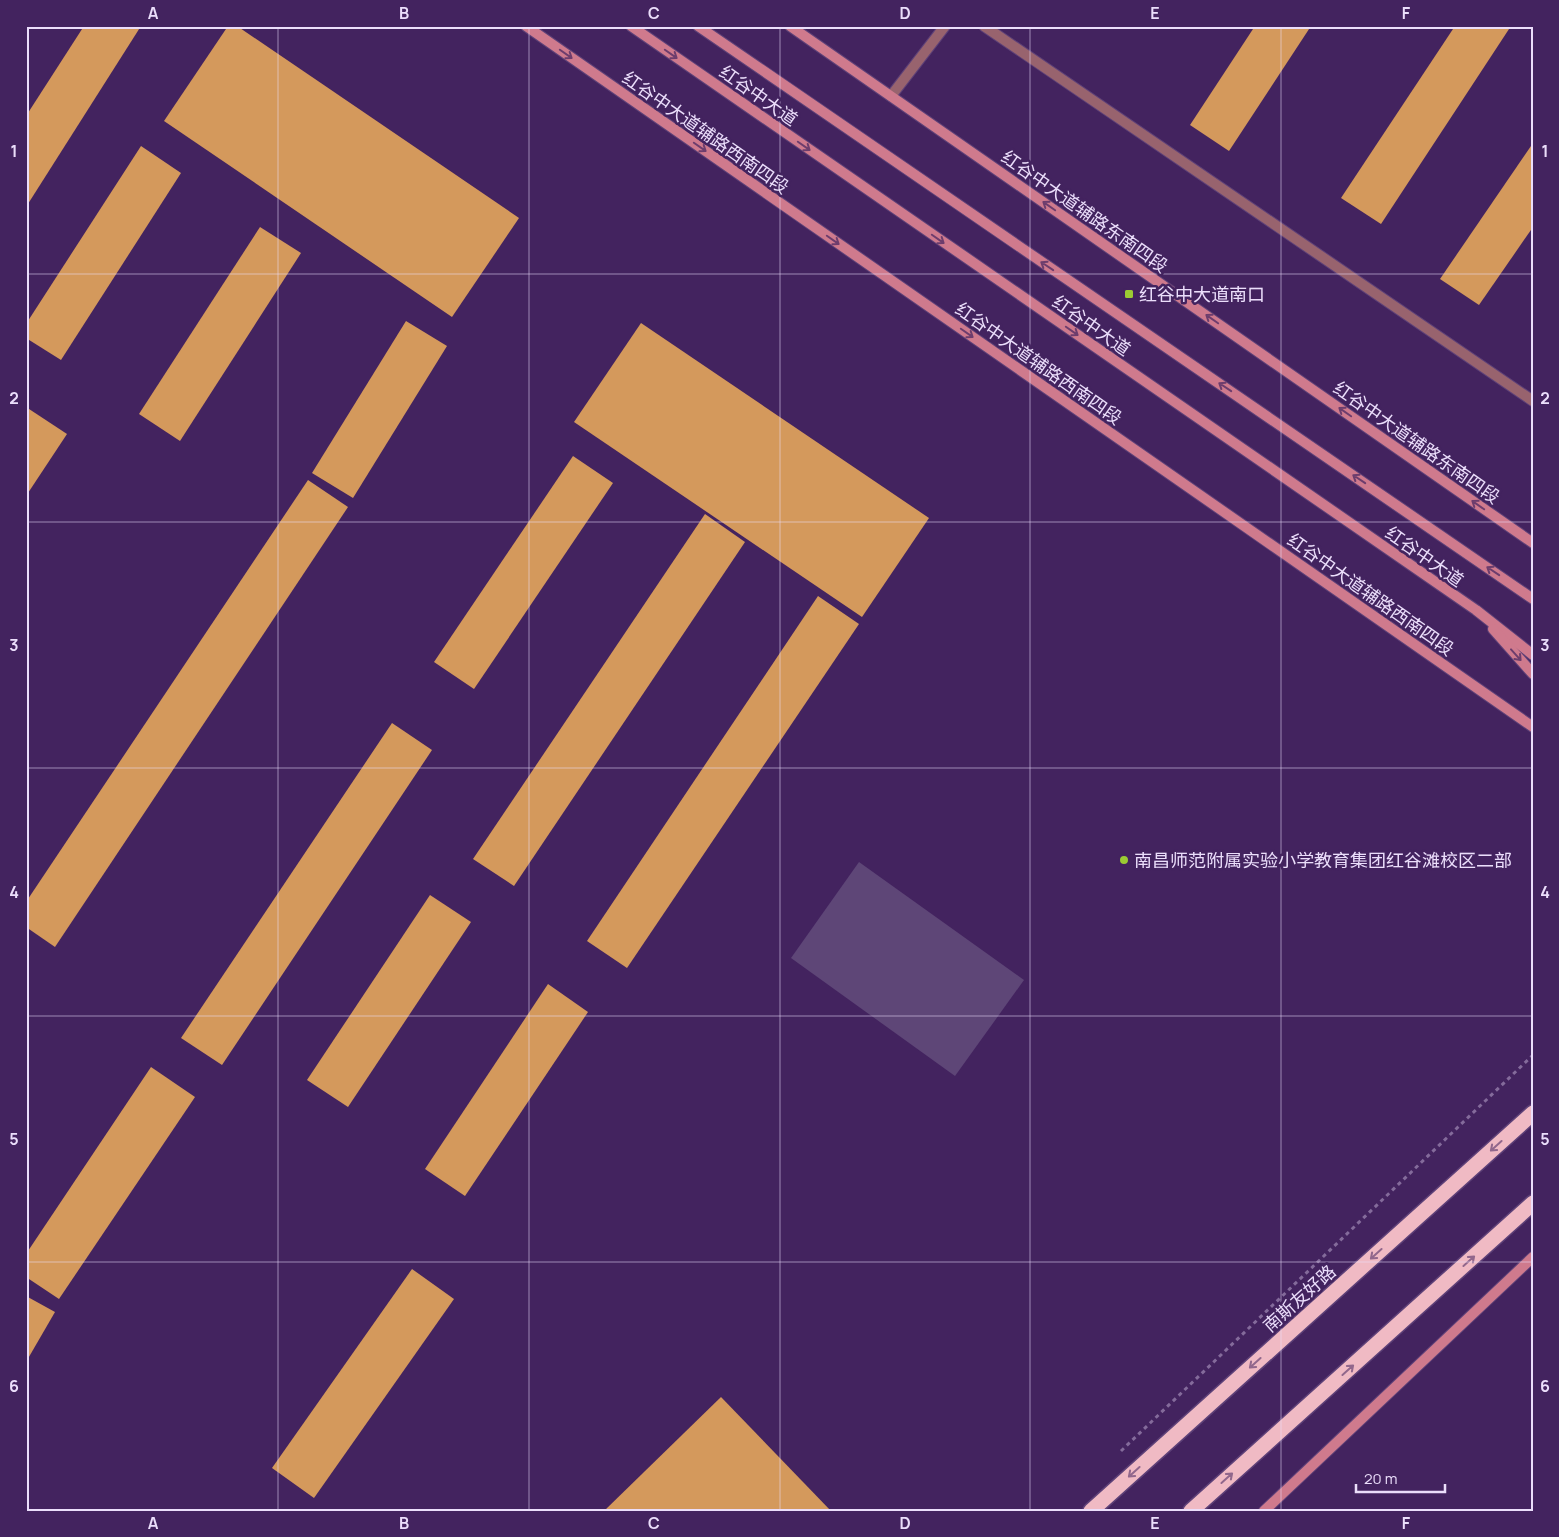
<svg xmlns="http://www.w3.org/2000/svg" width="1559" height="1537" font-family="Manrope,'Noto Sans SC',sans-serif">
	<style>
		.green { fill: #5e4677 }
		.building { fill: #d4995c }
		.lines { fill: none; stroke-linecap: round; stroke-linejoin: round }
		.street-casing { stroke: #5e4178; stroke-width: 12 }
		.secondary-casing { stroke: #5e4178; stroke-width: 12 }
		.highway-casing { stroke: #5e4178; stroke-width: 18 }
		.path { stroke: #846b9b; stroke-width: 3; stroke-dasharray: 4 4; stroke-linecap: butt }
		.street { stroke: #98636e; stroke-width: 10 }
		.secondary { stroke: #cf7a8d; stroke-width: 10 }
		.highway { stroke: #f0bac4; stroke-width: 15 }
		.oneway { stroke: #6d3d6d }
		.oneway2 { stroke: #91678c }
		.grid { fill: none; stroke: #ebdefb; stroke-width: 1; stroke-opacity: 0.55 }
		.poi-dot { fill: #9bcb33; stroke: #43235f; stroke-width: 2 }
		.labels { text-anchor: middle; dominant-baseline: central; stroke-width: 5; stroke-linejoin: round; paint-order: stroke }
		.street-label { font-size: 18px; fill: #ebdefb; stroke: #43235f }
		.poi-label { font-size: 18px; fill: #ebdefb; stroke: #43235f; text-anchor: start }
		.neatline { fill: none; stroke: #ebdefb; stroke-width: 2 }
		.grid-label { font-size: 16px; text-anchor: middle; font-weight: bold; fill: #ebdefb }
	</style>
	<rect width="100%" height="100%" fill="#43235f"/>
	<path class="green" d="M859 862 1024 980 955 1076 791 958Z"/>
	<g class="building">
		<path d="M84 26H141L26 207V116Z"/>
		<path d="M228 26H237L519 218 452 317 164 121Z"/>
		<path d="M1255 26H1311L1229 151 1190 125Z"/>
		<path d="M1455 26H1511L1381 224 1341 198Z"/>
		<path d="M1533 143V227L1479 305 1440 279Z"/>
		<path d="M141 146 181 173 61 360 26 338V324Z"/>
		<path d="M260 227 301 253 180 441 139 414Z"/>
		<path d="M406 321 447 346 353 498 312 473Z"/>
		<path d="M641 323 929 518 862 617 574 422Z"/>
		<path d="M26 407 67 434 26 496Z"/>
		<path d="M573 456 613 483 474 689 434 662Z"/>
		<path d="M308 480 348 507 55 947 26 927V902Z"/>
		<path d="M705 514 745 542 514 886 473 859Z"/>
		<path d="M818 596 859 624 627 968 587 941Z"/>
		<path d="M392 723 432 750 222 1065 181 1038Z"/>
		<path d="M430 895 471 922 348 1107 307 1080Z"/>
		<path d="M548 984 588 1012 465 1196 425 1169Z"/>
		<path d="M151 1067 195 1097 59 1299 26 1277V1254Z"/>
		<path d="M412 1269 454 1299 314 1498 272 1468Z"/>
		<path d="M26 1296 55 1312 26 1362Z"/>
		<path d="M721 1397 831 1511H604Z"/>
	</g>
	<g class="lines">
		<g class="street-casing">
			<g id="street">
				<path d="M984 26 1533 401"/>
				<path d="M891 96 945 26"/>
			</g>
		</g>
		<g class="secondary-casing">
			<g id="secondary">
				<path d="M526 26 1533 727"/>
				<path d="M631 26 1476 610 1533 655"/>
				<path d="M698 26 1533 599"/>
				<path d="M790 26 1533 543"/>
				<path d="M1493 629 1533 674"/>
				<path d="M1264 1511 1533 1257"/>
			</g>
		</g>
		<g class="highway-casing">
			<g id="highway">
				<path d="M1091 1511 1533 1113"/>
				<path d="M1191 1511 1533 1203"/>
			</g>
		</g>
		<path class="path" d="M1121 1451 1533 1055"/>
		<use href="#street" class="street"/>
		<use href="#secondary" class="secondary"/>
		<use href="#highway" class="highway"/>
	</g>
	<defs><path id="oneway-shaft" d="M-6 0H5M1.5-3L5.5 0L1.5 3" fill="none" stroke-width="1.6" stroke-linecap="round" stroke-linejoin="round" transform="scale(1.25)"/></defs>
	<g class="oneway">
		<use href="#oneway-shaft" transform="translate(566 54) rotate(35)"/>
		<use href="#oneway-shaft" transform="translate(671 54) rotate(35)"/>
		<use href="#oneway-shaft" transform="translate(804 146) rotate(35)"/>
		<use href="#oneway-shaft" transform="translate(700 147) rotate(35)"/>
		<use href="#oneway-shaft" transform="translate(1049 206) rotate(-145)"/>
		<use href="#oneway-shaft" transform="translate(938 239) rotate(35)"/>
		<use href="#oneway-shaft" transform="translate(833 240) rotate(35)"/>
		<use href="#oneway-shaft" transform="translate(1047 266) rotate(-146)"/>
		<use href="#oneway-shaft" transform="translate(1212 319) rotate(-145)"/>
		<use href="#oneway-shaft" transform="translate(1072 331) rotate(35)"/>
		<use href="#oneway-shaft" transform="translate(967 333) rotate(35)"/>
		<use href="#oneway-shaft" transform="translate(1225 387) rotate(-146)"/>
		<use href="#oneway-shaft" transform="translate(1345 412) rotate(-145)"/>
		<use href="#oneway-shaft" transform="translate(1359 479) rotate(-146)"/>
		<use href="#oneway-shaft" transform="translate(1478 505) rotate(-145)"/>
		<use href="#oneway-shaft" transform="translate(1493 571) rotate(-146)"/>
		<use href="#oneway-shaft" transform="translate(1516 655) rotate(48)"/>
	</g>
	<g class="oneway2">
		<use href="#oneway-shaft" transform="translate(1496 1146) rotate(138)"/>
		<use href="#oneway-shaft" transform="translate(1376 1254) rotate(138)"/>
		<use href="#oneway-shaft" transform="translate(1469 1261) rotate(-42)"/>
		<use href="#oneway-shaft" transform="translate(1255 1363) rotate(138)"/>
		<use href="#oneway-shaft" transform="translate(1348 1370) rotate(-42)"/>
		<use href="#oneway-shaft" transform="translate(1134 1472) rotate(138)"/>
		<use href="#oneway-shaft" transform="translate(1227 1478) rotate(-42)"/>
	</g>
	<path class="grid" d="M278 26V1511M529 26V1511M780 26V1511M1030 26V1511M1281 26V1511M26 274H1533M26 522H1533M26 768H1533M26 1016H1533M26 1262H1533"/>
	<g class="poi-dot">
		<rect x="1124" y="289" width="10" height="10" rx="2.5"/>
		<circle cx="1124" cy="860" r="5"/>
	</g>
	<g class="labels">
		<g class="street-label">
			<text transform="translate(759 95) rotate(35)">红谷中大道</text>
			<text transform="translate(706 132) rotate(35)">红谷中大道辅路西南四段</text>
			<text transform="translate(1085 211) rotate(35)">红谷中大道辅路东南四段</text>
			<text transform="translate(1092 325) rotate(35)">红谷中大道</text>
			<text transform="translate(1039 363) rotate(35)">红谷中大道辅路西南四段</text>
			<text transform="translate(1417 442) rotate(35)">红谷中大道辅路东南四段</text>
			<text transform="translate(1425 556) rotate(35)">红谷中大道</text>
			<text transform="translate(1371 594) rotate(35)">红谷中大道辅路西南四段</text>
			<text transform="translate(1299 1298) rotate(-42)">南斯友好路</text>
		</g>
		<g class="poi-label">
			<text x="1139" y="294">红谷中大道南口</text>
			<text x="1134" y="860">南昌师范附属实验小学教育集团红谷滩校区二部</text>
		</g>
	</g>
	<rect width="1559" height="1537" fill="none" stroke="#43235f" stroke-width="55"/>
	<path d="M1356 1484v8h89v-8" fill="none" stroke="#ebdefb" stroke-width="2.5"/>
	<text x="1364" y="1484" font-size="15" fill="#ebdefb" stroke="#43235f" stroke-width="4" paint-order="stroke">20 m</text>
	<rect x="28" y="28" width="1504" height="1482" class="neatline"/>
	<g class="grid-label">
		<text x="153" y="19">A</text>
		<text x="404" y="19">B</text>
		<text x="654" y="19">C</text>
		<text x="905" y="19">D</text>
		<text x="1155" y="19">E</text>
		<text x="1406" y="19">F</text>
		<text x="14" y="157">1</text>
		<text x="1545" y="157">1</text>
		<text x="14" y="404">2</text>
		<text x="1545" y="404">2</text>
		<text x="14" y="651">3</text>
		<text x="1545" y="651">3</text>
		<text x="14" y="898">4</text>
		<text x="1545" y="898">4</text>
		<text x="14" y="1145">5</text>
		<text x="1545" y="1145">5</text>
		<text x="14" y="1392">6</text>
		<text x="1545" y="1392">6</text>
		<text x="153" y="1529">A</text>
		<text x="404" y="1529">B</text>
		<text x="654" y="1529">C</text>
		<text x="905" y="1529">D</text>
		<text x="1155" y="1529">E</text>
		<text x="1406" y="1529">F</text>
	</g>
</svg>
